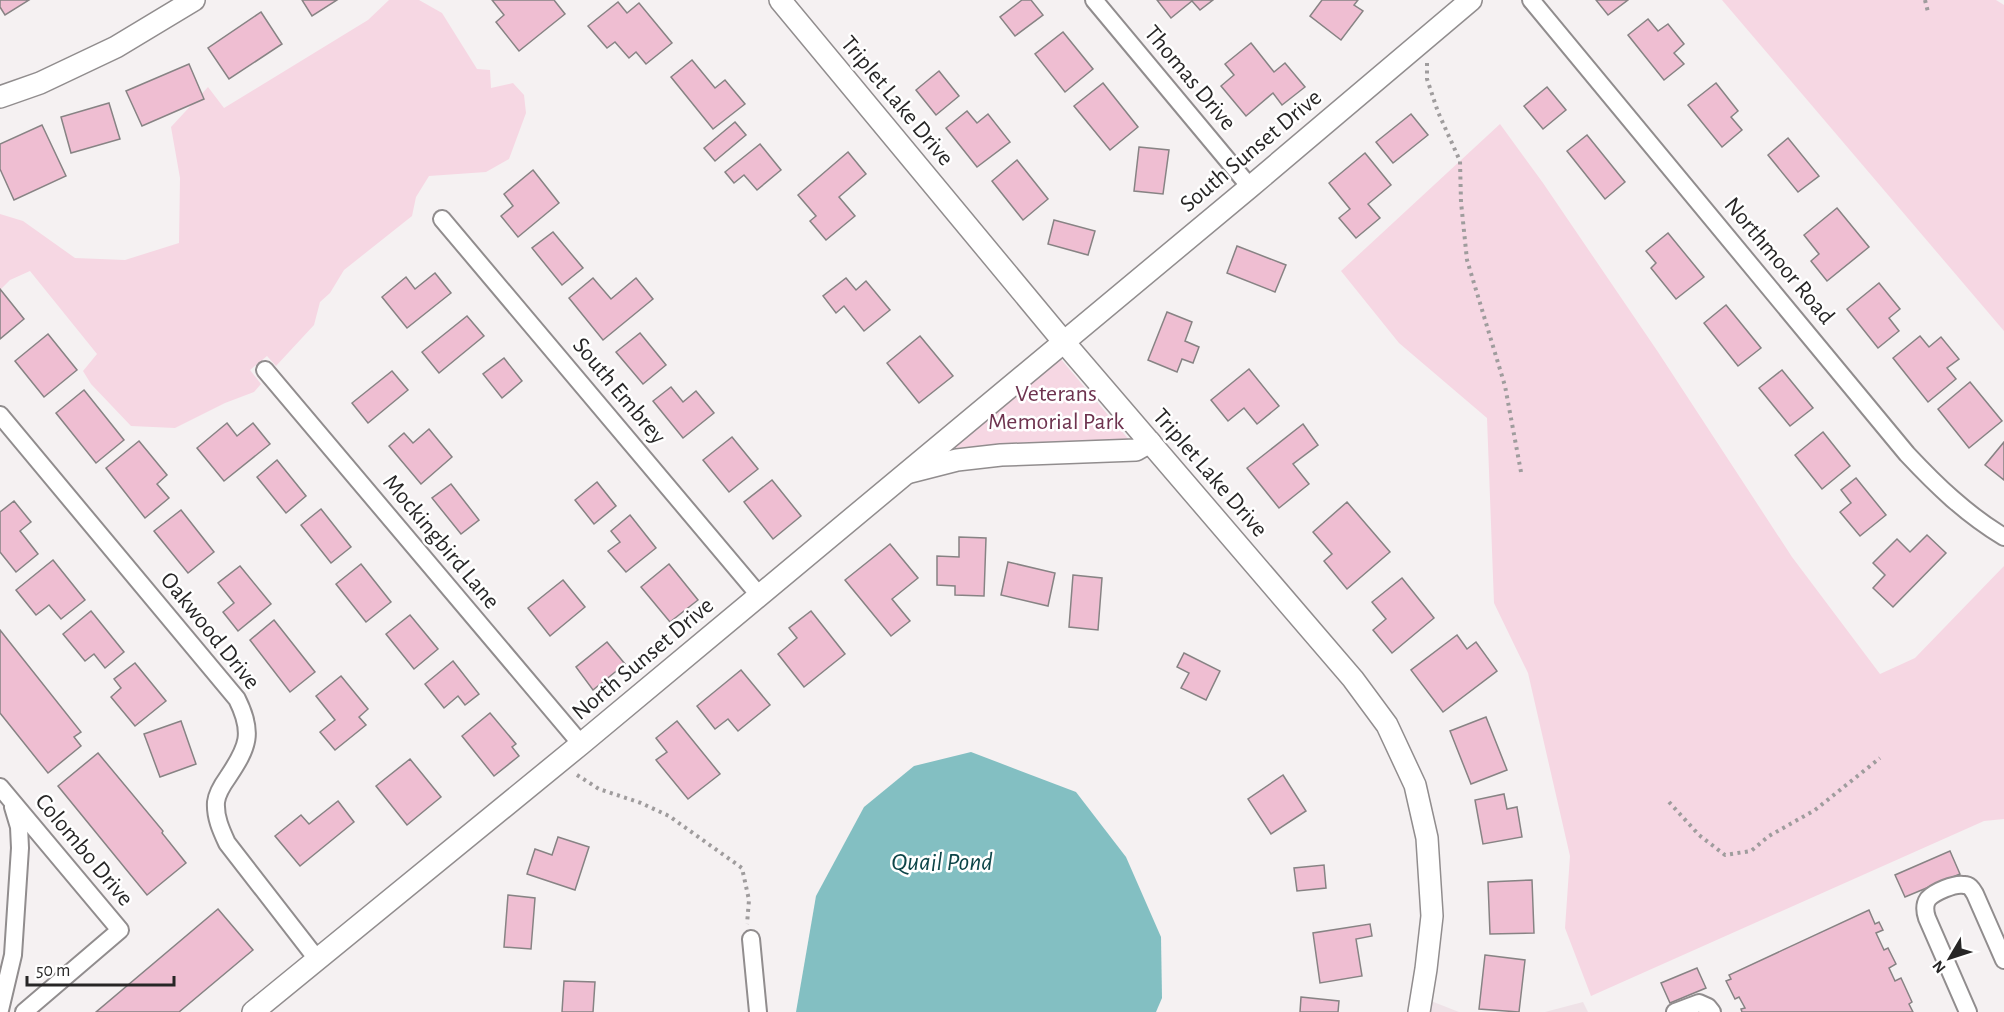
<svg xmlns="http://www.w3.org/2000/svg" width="2004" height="1012" font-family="'Alegreya Sans',sans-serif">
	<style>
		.built { fill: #efe2e7 }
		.green { fill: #f6d7e3 }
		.water { fill: #83bfc2 }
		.building { fill: #efbed2; stroke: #878384; stroke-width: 1.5 }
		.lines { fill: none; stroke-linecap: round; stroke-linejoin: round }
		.minor-casing { stroke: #918d8e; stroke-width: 20 }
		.tertiary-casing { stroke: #918d8e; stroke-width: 24 }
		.path { stroke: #9f9c9d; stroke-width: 4; stroke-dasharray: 3 4.5; stroke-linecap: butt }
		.minor { stroke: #fff; stroke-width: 16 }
		.tertiary { stroke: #fff; stroke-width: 21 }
		.labels { text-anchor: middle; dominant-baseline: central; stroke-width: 5; stroke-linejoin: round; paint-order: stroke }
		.street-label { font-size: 24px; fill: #272626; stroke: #fff }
		.park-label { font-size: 24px; fill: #6e334f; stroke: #fff }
		.water-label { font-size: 26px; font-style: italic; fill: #0d4548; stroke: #fff }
	</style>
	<rect width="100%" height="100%" fill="#f5f1f2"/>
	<g class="built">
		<path d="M1431 1001 1459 1012H1429Z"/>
		<path d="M1583 1002 1588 1012H1545Z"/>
	</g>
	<g class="green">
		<path d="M389 0H419L442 13 477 69 490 70 491 88 513 83 524 95 526 113 509 159 486 172 429 176 416 197 412 216 344 270 330 293 320 302 314 325 276 366 267 356 250 370 261 384 254 392 225 403 175 428 131 426 91 384 83 371 97 354 30 271 10 280 0 290V214L23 221 75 258 125 260 179 243 180 178 171 127 208 87 224 108 368 20Z"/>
		<path d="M1722 0H1996L2004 5V331Z"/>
		<path d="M1500 124 1543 183 1658 352 1792 557 1880 674 1915 658 2004 566V819L1984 821 1591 996 1565 928 1570 856 1528 673 1494 603 1487 418 1399 343 1341 271Z"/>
		<path d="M1060 358 1130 441 953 448Z"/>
	</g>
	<path class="water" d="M971 752 1076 792 1126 857 1161 937 1162 998 1156 1012H796L816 896 864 807 914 766Z"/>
	<g class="building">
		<path d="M0 0H29L5 15 0 7Z"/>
		<path d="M302 0H337L312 16Z"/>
		<path d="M492 0H554L565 14 519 51 496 22 504 15Z"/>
		<path d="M1022 0H1031L1043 15 1015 36 1000 17Z"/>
		<path d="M1157 0H1213L1200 10 1192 1 1171 18Z"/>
		<path d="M1322 0H1358L1354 5 1363 11 1341 40 1310 16Z"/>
		<path d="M1596 0H1628L1608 15Z"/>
		<path d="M618 2 627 13 639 3 672 43 646 64 636 52 629 58 615 42 607 48 588 26Z"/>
		<path d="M261 12 282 44 229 79 208 48Z"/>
		<path d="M1648 19 1658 31 1668 24 1684 44 1674 53 1684 64 1664 80 1628 35Z"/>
		<path d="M1063 32 1093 69 1065 92 1035 54Z"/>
		<path d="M1251 43 1274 72 1285 63 1305 87 1282 105 1273 93 1246 116 1221 86 1234 75 1225 64Z"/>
		<path d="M692 60 715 88 725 80 745 104 713 129 671 77Z"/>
		<path d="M189 64 204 99 142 126 126 91Z"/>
		<path d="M939 71 959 96 936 115 916 90Z"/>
		<path d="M1103 83 1138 127 1110 150 1074 106Z"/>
		<path d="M1716 83 1738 111 1731 117 1742 130 1722 147 1688 105Z"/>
		<path d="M1547 87 1566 110 1543 129 1524 106Z"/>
		<path d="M109 103 120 139 71 153 61 117Z"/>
		<path d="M967 111 977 123 988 114 1010 142 977 167 946 128Z"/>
		<path d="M1411 114 1428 135 1393 163 1376 142Z"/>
		<path d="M735 122 746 135 715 161 704 148Z"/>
		<path d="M42 125 66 176 14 200 0 169V144Z"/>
		<path d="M1587 135 1625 182 1605 199 1567 151Z"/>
		<path d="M1788 138 1819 176 1798 192 1768 155Z"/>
		<path d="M760 144 781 170 757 190 744 175 734 183 725 172Z"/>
		<path d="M1139 147 1169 150 1163 194 1134 191Z"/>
		<path d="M848 152 866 174 839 197 855 216 826 240 810 221 816 216 798 195Z"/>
		<path d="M1365 153 1391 185 1368 204 1380 218 1356 238 1339 218 1350 209 1329 183Z"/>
		<path d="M1017 160 1048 199 1023 220 992 181Z"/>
		<path d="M533 170 559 203 518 237 501 216 513 206 504 194Z"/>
		<path d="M1837 208 1869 247 1827 281 1811 261 1819 254 1804 235Z"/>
		<path d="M1054 220 1095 231 1088 255 1048 244Z"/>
		<path d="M553 232 583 268 562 285 532 248Z"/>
		<path d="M1668 233 1704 277 1676 299 1651 268 1656 263 1646 251Z"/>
		<path d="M1237 246 1286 265 1275 292 1227 273Z"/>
		<path d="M435 273 451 293 407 328 382 297 406 277 415 289Z"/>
		<path d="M593 278 611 299 636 278 653 299 603 340 569 298Z"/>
		<path d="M846 278 856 290 866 281 890 310 864 331 844 306 836 313 823 296Z"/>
		<path d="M1879 283 1900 309 1889 318 1899 331 1878 348 1847 309Z"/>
		<path d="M0 289 24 319 0 339Z"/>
		<path d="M1726 305 1761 348 1738 366 1704 323Z"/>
		<path d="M1167 312 1192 322 1185 341 1199 347 1193 363 1182 359 1177 372 1148 360Z"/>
		<path d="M467 316 484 336 439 373 422 352Z"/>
		<path d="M640 333 666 365 643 384 616 352Z"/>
		<path d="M48 334 77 370 44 397 15 361Z"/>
		<path d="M920 336 953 376 919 403 887 363Z"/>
		<path d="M1920 336 1929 347 1941 337 1959 359 1947 368 1956 379 1928 402 1893 358Z"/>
		<path d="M504 358 522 381 502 398 483 374Z"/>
		<path d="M1249 369 1279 406 1257 424 1244 408 1228 421 1211 400Z"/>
		<path d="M1782 370 1813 408 1790 426 1759 388Z"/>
		<path d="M392 371 408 390 368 423 352 403Z"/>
		<path d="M1970 382 2002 421 1969 448 1938 409Z"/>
		<path d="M671 387 683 402 696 391 714 413 683 438 653 401Z"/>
		<path d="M84 390 124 440 96 463 56 413Z"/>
		<path d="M227 423 237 436 253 423 270 444 224 481 197 448Z"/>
		<path d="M1303 424 1318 445 1293 464 1309 484 1279 508 1247 468Z"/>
		<path d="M429 429 452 457 421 484 389 446 404 433 413 443Z"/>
		<path d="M1823 432 1850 466 1822 489 1795 455Z"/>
		<path d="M732 437 758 469 729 492 703 460Z"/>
		<path d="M139 441 167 475 157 484 169 498 145 518 106 468Z"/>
		<path d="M2004 442V480L1985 465Z"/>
		<path d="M277 460 306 496 286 513 257 477Z"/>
		<path d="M1856 478 1886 515 1860 536 1840 512 1851 503 1841 490Z"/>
		<path d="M772 480 801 516 773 539 744 502Z"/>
		<path d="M597 482 616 506 594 524 575 500Z"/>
		<path d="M451 484 479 520 461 534 432 498Z"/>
		<path d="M14 501 31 522 20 531 38 554 16 572 0 552V512Z"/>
		<path d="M1347 502 1390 552 1347 589 1324 561 1332 554 1313 532Z"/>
		<path d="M321 509 351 547 331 563 301 525Z"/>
		<path d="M181 510 214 552 188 573 154 531Z"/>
		<path d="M630 515 656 548 626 572 608 551 620 542 611 531Z"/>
		<path d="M1927 535 1946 553 1893 607 1873 588 1885 575 1873 563 1897 539 1910 552Z"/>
		<path d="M959 537 986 538 984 596 955 595V586L937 585V556L959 557Z"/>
		<path d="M890 544 918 578 892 599 910 621 891 636 845 580Z"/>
		<path d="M53 560 85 600 61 619 49 605 36 615 16 590Z"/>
		<path d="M1008 562 1055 573 1048 606 1001 595Z"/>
		<path d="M361 564 391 602 366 622 336 584Z"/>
		<path d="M669 564 698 600 670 622 641 587Z"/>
		<path d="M240 566 271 604 238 631 223 612 234 603 218 583Z"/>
		<path d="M1073 575 1102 578 1098 630 1069 627Z"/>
		<path d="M1402 578 1434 618 1392 653 1373 630 1386 619 1372 602Z"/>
		<path d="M563 580 585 607 550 636 528 608Z"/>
		<path d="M91 611 124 652 105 668 94 654 85 661 63 634Z"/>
		<path d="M811 611 845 654 804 687 778 654 797 638 789 628Z"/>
		<path d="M410 615 438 649 414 669 386 634Z"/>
		<path d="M274 620 315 672 290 692 250 640Z"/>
		<path d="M0 630 81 732 74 737 81 746 48 773 0 713Z"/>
		<path d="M1457 635 1467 649 1476 642 1497 671 1443 712 1411 670Z"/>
		<path d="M607 642 625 664 593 690 576 667Z"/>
		<path d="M1184 653 1220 671 1206 700 1181 688 1189 673 1177 667Z"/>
		<path d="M453 661 479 694 465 705 458 696 444 708 425 684Z"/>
		<path d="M135 663 166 701 135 726 111 697 121 688 114 679Z"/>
		<path d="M741 670 770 705 738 731 728 719 715 729 697 706Z"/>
		<path d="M341 676 368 709 359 717 366 725 335 750 320 732 335 720 316 696Z"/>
		<path d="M490 713 516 744 512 747 519 756 494 776 462 736Z"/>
		<path d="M1486 717 1507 770 1471 784 1450 731Z"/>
		<path d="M181 721 196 764 160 777 144 734Z"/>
		<path d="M677 721 720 774 688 799 656 760 667 752 656 738Z"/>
		<path d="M98 753 163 831 162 833 186 863 147 895 58 786Z"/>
		<path d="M410 759 441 797 407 825 376 786Z"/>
		<path d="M1283 775 1306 811 1271 834 1248 799Z"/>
		<path d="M1504 794 1507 809 1517 807 1522 837 1483 844 1475 800Z"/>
		<path d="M338 801 354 822 300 866 275 836 301 815 309 824Z"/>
		<path d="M558 837 589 847 575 890 527 874 535 849 552 855Z"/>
		<path d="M1950 851 1960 874 1905 897 1895 875Z"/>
		<path d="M1324 865 1326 888 1297 891 1294 868Z"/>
		<path d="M1532 880 1534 933 1490 934 1488 882Z"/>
		<path d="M508 895 535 898 531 949 504 947Z"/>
		<path d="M218 909 253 950 179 1012H96Z"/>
		<path d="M1869 910 1875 924 1879 922 1883 930 1876 933 1884 950 1888 948 1896 964 1889 968 1895 981 1901 978 1912 1002 1909 1004 1913 1012H1742L1741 1009 1745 1008 1739 997 1735 999 1726 981 1731 979 1729 975Z"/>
		<path d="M1370 924 1372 936 1356 939 1362 976 1320 983 1313 933Z"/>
		<path d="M1485 955 1525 960 1519 1012 1479 1009Z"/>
		<path d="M1697 968 1706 988 1670 1003 1661 983Z"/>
		<path d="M564 981 595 982 593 1012H562Z"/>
		<path d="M1301 997 1339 1001 1338 1012H1300Z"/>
	</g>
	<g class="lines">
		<g class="minor-casing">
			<g id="minor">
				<path d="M1094 0 1250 187"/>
				<path d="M1531 0 1907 454C1937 486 1966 514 2004 537"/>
				<path d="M442 219 759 595"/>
				<path d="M265 370 581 744"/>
				<path d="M0 415 237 699C254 733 248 747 228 777 223 784 217 793 216 802 215 817 221 830 227 843L317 959"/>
				<path d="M0 787 120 930 24 1012"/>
				<path d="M751 939 758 1012"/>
				<path d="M0 1010 13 955 20 848 19 827 13 807"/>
				<path d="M1675 1012 1699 1003 1708 1007 1712 1012"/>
				<path d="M1968 1012 1927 918C1925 912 1924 905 1928 899 1934 892 1955 883 1964 885 1970 885 1972 889 1975 894L2004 960"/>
			</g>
		</g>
		<g class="tertiary-casing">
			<g id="tertiary">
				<path d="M780 0 1063 341 1353 679 1387 725 1415 785 1427 838 1432 916 1426 969 1419 1012"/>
				<path d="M0 97 40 83 116 47 194 0"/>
				<path d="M910 472 957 460 1001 455 1136 450 1150 442"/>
				<path d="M253 1012 581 744 1250 187 1471 0"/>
			</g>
		</g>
		<g class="path">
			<path d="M1925 0 1928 12"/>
			<path d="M1427 63V79L1438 112 1460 161 1461 202 1467 260 1505 386 1521 472"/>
			<path d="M577 775 599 789 641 803 669 816 742 868 749 900 747 924"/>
			<path d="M1669 802 1699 835 1725 855 1751 851 1769 836 1815 810 1880 758"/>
		</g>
		<use href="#minor" class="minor"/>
		<use href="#tertiary" class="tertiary"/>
	</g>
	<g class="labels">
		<g class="street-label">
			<text transform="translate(1190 78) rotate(50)">Thomas Drive</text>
			<text transform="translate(897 101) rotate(50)">Triplet Lake Drive</text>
			<text transform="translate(1251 151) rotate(-40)">South Sunset Drive</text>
			<text transform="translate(1779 261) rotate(50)">Northmoor Road</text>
			<text transform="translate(619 391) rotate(50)">South Embrey</text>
			<text transform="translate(1210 473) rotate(49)">Triplet Lake Drive</text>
			<text transform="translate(441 542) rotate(50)">Mockingbird Lane</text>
			<text transform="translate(210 631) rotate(51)">Oakwood Drive</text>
			<text transform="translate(643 659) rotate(-40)">North Sunset Drive</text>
			<text transform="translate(84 850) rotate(50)">Colombo Drive</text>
		</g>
		<g class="park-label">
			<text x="1056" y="394">Veterans<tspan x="1056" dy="28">Memorial Park</tspan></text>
		</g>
		<g class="water-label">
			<text x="942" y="862">Quail Pond</text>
		</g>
	</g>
	<g transform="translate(1950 958) rotate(231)" stroke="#ffffff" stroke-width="4.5" paint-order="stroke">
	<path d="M0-4.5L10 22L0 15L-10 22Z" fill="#272626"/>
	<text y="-9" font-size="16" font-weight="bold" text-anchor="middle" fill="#272626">N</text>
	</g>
	<path d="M27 976v9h147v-9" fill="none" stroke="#272626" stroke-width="3"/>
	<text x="36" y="976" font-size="18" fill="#272626" stroke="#ffffff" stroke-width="4.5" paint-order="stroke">50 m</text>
</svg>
